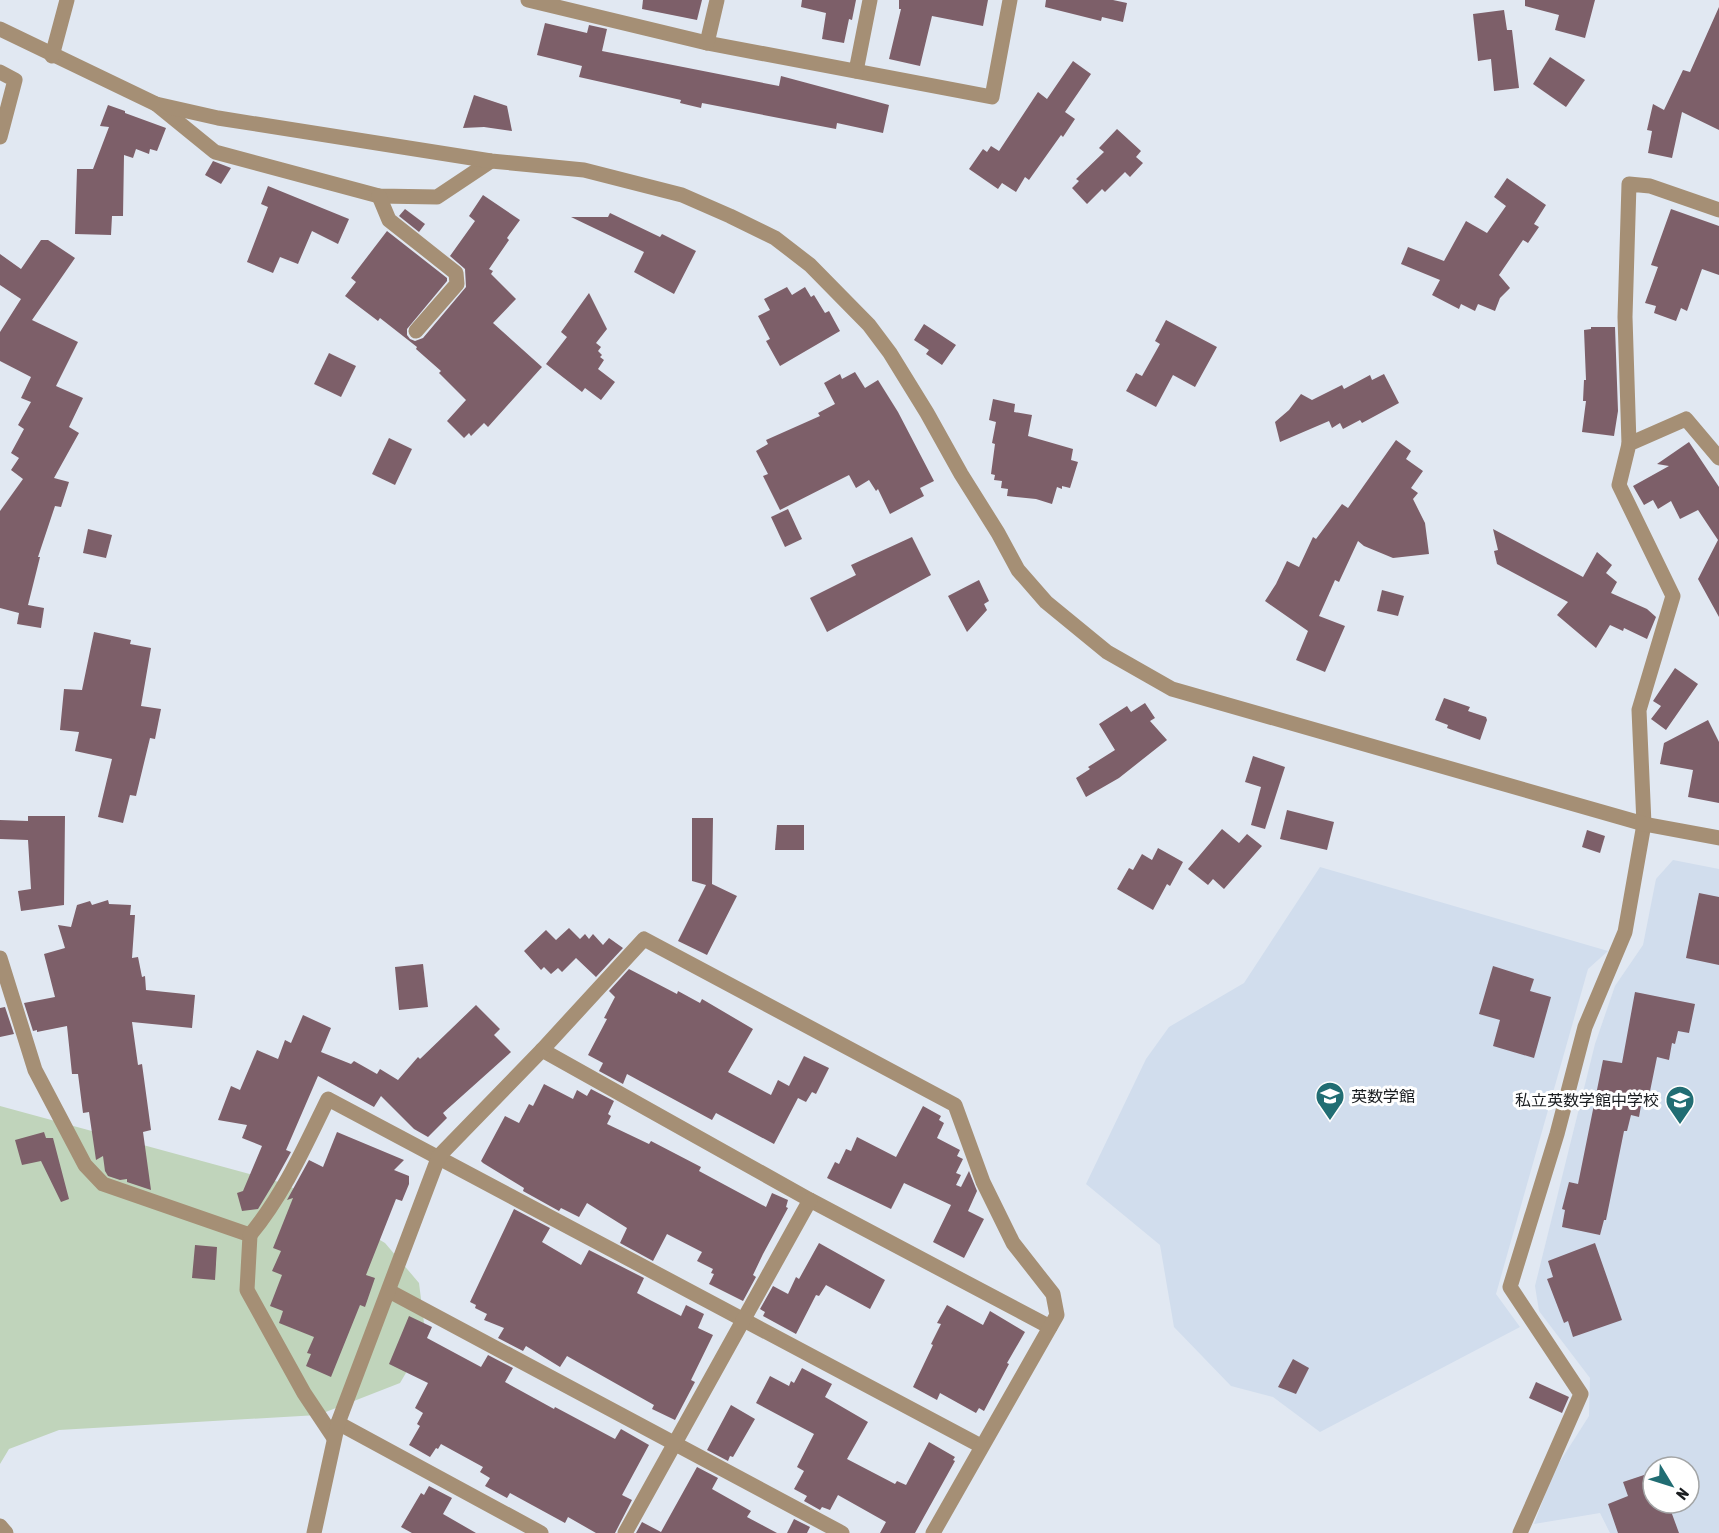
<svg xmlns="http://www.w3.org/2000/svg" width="1719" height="1533" font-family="'Asap Condensed','Noto Sans JP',sans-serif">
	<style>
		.built { fill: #d1dded; fill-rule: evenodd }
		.green { fill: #c0d4bb }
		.building { fill: #7d5f69 }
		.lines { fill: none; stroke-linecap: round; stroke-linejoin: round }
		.minor { stroke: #a58f75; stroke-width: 15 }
		.tertiary { stroke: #a58f75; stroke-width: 15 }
		.labels { text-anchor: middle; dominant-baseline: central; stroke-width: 6; stroke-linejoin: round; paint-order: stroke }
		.poi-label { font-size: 16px; fill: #1a1d20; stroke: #fff; text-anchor: start }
	</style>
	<rect width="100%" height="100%" fill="#e1e8f2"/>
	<g class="built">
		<path d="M1673 860 1719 869V1533H1610L1600 1513 1534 1524 1554 1471 1589 1416 1590 1378 1539 1311 1535 1286 1595 1044 1615 986 1643 945 1656 879ZM1653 1467H1689V1503H1653Z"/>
		<path d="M1320 867 1608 951 1588 969 1496 1294 1520 1327 1320 1432 1273 1397 1231 1386 1174 1327 1160 1245 1086 1184 1146 1059 1169 1027 1244 983Z"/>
	</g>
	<path class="green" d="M0 1106 286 1184 385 1243 419 1283 426 1339 400 1383 318 1415 59 1430 9 1449 0 1464Z"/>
	<g class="building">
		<path d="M643 0H702L697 20 642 9Z"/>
		<path d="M802 0H856L852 20 849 19 844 43 822 39 826 13 801 7Z"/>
		<path d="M899 0H988L983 26 932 16 920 66 889 59 901 9H899Z"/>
		<path d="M1046 0H1113L1127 3 1123 22 1102 17 1101 21 1045 7Z"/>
		<path d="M1525 0H1595L1585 38 1555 30 1559 15 1525 6Z"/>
		<path d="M1719 7V130L1682 112 1672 158 1648 153 1652 131 1647 130 1653 104 1664 110 1683 70 1690 72Z"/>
		<path d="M1504 10 1507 30H1512L1519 88 1494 91 1491 59 1478 61 1473 14Z"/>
		<path d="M545 23 587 33 589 25 607 29 602 51 779 86 781 76 889 105 883 133 837 123 836 129 702 103 701 108 680 103 681 100 579 77 582 66 537 55Z"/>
		<path d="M1550 57 1585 80 1566 107 1533 84Z"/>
		<path d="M1073 61 1091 74 1065 112 1075 119 1063 137 1061 135 1029 180 1025 177 1016 192 1002 183 998 189 969 169 983 149 987 152 991 146 999 151 1038 92 1047 99Z"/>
		<path d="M474 95 507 106 512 131 484 127 463 128Z"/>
		<path d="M108 105 125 111V113L166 128 157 151 150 149 149 154 136 149 133 158 124 155 123 216H112L111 235 75 234 77 169H93L109 127 100 126Z"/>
		<path d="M1117 129 1141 151 1136 157 1143 163 1130 177 1125 172 1105 192 1102 189 1087 204 1072 188 1079 181 1076 179 1104 152 1099 148Z"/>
		<path d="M213 161 231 168 221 184 205 175Z"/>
		<path d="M1507 178 1546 205 1534 224 1539 227 1528 243 1523 240 1499 275 1510 288 1500 298 1495 311 1478 304 1475 311 1461 304 1459 309 1432 295 1440 280 1401 264 1408 247 1444 261 1466 221 1487 233 1506 206 1494 197Z"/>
		<path d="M268 186 349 219 338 244 312 231 298 264 280 257 273 273 247 262 268 207 261 204Z"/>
		<path d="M483 195 520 220 507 238 509 240 489 269 493 271 491 274 516 299 493 323 542 367 488 427 484 423 471 436 469 433 464 438 447 421 466 400 439 373 441 371 416 349 417 347 380 318 378 321 345 296 356 282 351 278 387 231 447 278V281L407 329V335L410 339 415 341 423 338 466 287 465 269 450 256 475 221 469 216Z"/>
		<path d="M405 209 425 224 419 232 399 216Z"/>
		<path d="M1671 209 1719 226V275L1702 269 1687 311 1681 308 1676 321 1654 313 1656 306 1645 303 1658 267 1651 265Z"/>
		<path d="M610 213 660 237 662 234 696 251 674 294 634 272 644 252 571 217H608Z"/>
		<path d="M41 240H48L75 258 32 320 78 342 56 386 83 398 69 427 79 433 54 478 69 482 61 507 55 506 38 557H40L28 605 44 608 41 628 17 624 19 613 0 608V511L23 479 11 470 19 458 11 453 24 429 18 425 31 402 21 398 31 377 0 361V332L21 299 0 285V254L21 269Z"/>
		<path d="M787 287 792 295 805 287 811 297 814 295 825 313 829 311 840 331 780 366 766 341 770 339 758 316 770 310 764 299Z"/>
		<path d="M589 293 607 329 596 343 601 347 598 351 602 355 600 357 604 360 598 369 615 382 601 400 585 388 582 392 546 364 567 337 561 332Z"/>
		<path d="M1166 320 1217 347 1195 387 1173 375 1156 407 1126 391 1136 373 1142 376 1160 344 1155 341Z"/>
		<path d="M924 324 956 345 942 365 926 354 929 350 914 340Z"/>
		<path d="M1591 327H1615L1618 411 1614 436 1582 432 1586 401H1583L1584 380H1586L1584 330 1591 329Z"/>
		<path d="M329 353 356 366 341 397 314 384Z"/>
		<path d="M855 372 865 388 878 380 898 412 934 481 920 488 924 496 890 514 878 489 876 491 869 480 856 488 849 475 780 510 763 476 768 474 756 451 768 444 766 440 820 416 818 413 835 404 824 383 840 374 842 379Z"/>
		<path d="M1384 374 1399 403 1362 423 1360 420 1343 429 1340 423 1332 428 1329 421 1280 442 1275 422 1289 410 1301 394 1312 400 1342 385 1344 389 1370 375 1372 380Z"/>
		<path d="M993 399 1015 404 1014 412 1032 415 1028 436 1073 449 1071 460 1078 462 1070 488 1062 486V489L1057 487 1052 504 1036 499 1007 496 1008 489 1001 488 1002 481 994 480 995 475 991 474 995 444 992 443 996 422 989 420Z"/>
		<path d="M389 438 412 449 395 485 372 474Z"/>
		<path d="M1396 440 1411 451 1406 459 1423 471 1411 488 1418 493 1413 499 1425 523 1429 554 1393 558 1364 546 1358 541 1339 582 1335 580 1319 616 1345 626 1325 672 1296 660 1308 631 1265 601 1276 584 1287 561 1299 567 1313 537 1316 539 1342 504 1348 508Z"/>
		<path d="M1689 442 1719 487V617L1698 579 1718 540 1698 510 1680 519 1671 501 1658 509 1653 500 1644 505 1633 486 1669 466 1657 464Z"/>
		<path d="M788 509 802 539 785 547 771 517Z"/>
		<path d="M88 529 112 535 106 558 83 553Z"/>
		<path d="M1493 529 1583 577 1597 552 1612 565 1606 573 1617 582 1611 593 1647 609 1656 617 1647 639 1624 628 1623 631 1610 625 1596 648 1557 615 1568 602 1497 564 1494 551 1498 550Z"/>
		<path d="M912 537 931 575 827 632 810 598 856 575 851 565Z"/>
		<path d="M979 580 989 601 984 604 987 610 967 632 948 596Z"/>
		<path d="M1382 590 1404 596 1398 616 1377 611Z"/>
		<path d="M94 632 131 640 130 644 151 648 141 706 161 709 155 739 150 738 136 796 130 795 123 823 98 817 112 759 75 751 79 732 60 730 64 689 82 690Z"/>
		<path d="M1675 668 1698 684 1666 730 1651 719 1661 706 1653 701Z"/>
		<path d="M1444 698 1470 707 1468 711 1486 717 1487 720 1480 740 1447 728 1448 725 1435 720Z"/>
		<path d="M1145 703 1155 718 1150 721 1167 740 1119 778 1086 797 1076 778 1090 769 1088 767 1115 750 1099 724 1127 706 1131 712Z"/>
		<path d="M1708 720 1719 742V803L1688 797 1693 770 1660 764 1664 743Z"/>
		<path d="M1253 756 1285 767 1265 829 1251 825 1261 787 1245 782Z"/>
		<path d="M1287 810 1334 822 1327 850 1280 839Z"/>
		<path d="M28 816H65L64 905 21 911 18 891 31 889 28 840 0 839V820L28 821Z"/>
		<path d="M692 818H713L712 884 737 896 707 955 678 941 706 885 692 881Z"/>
		<path d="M777 825H804V850H775Z"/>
		<path d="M1222 829 1239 843 1247 834 1262 846 1224 889 1213 879 1208 885 1188 869Z"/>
		<path d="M1587 830 1605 836 1600 853 1582 847Z"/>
		<path d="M1158 848 1183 862 1170 886 1167 884 1153 910 1117 889 1129 868 1133 870 1142 854 1152 860Z"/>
		<path d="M1699 893 1719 897V965L1686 958Z"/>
		<path d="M108 900 109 904 131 905 130 915H135L132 958 138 957 142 977 145 976 146 990 195 995 192 1028 132 1022 138 1065 142 1064 151 1130 143 1132 151 1190 127 1182V1179L120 1180 108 1176 105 1171 103 1156 96 1160 89 1112 83 1113 78 1074H72L67 1026 37 1032V1030L33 1031 24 1003 55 997 44 954 65 948 58 925 71 927 77 905 90 901 92 905Z"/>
		<path d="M569 928 580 939 585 934 589 939 593 934 603 945 609 938 623 948 596 977 576 958 562 972 558 968 551 974 544 967 541 970 524 951 546 930 556 940Z"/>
		<path d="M423 964 428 1007 399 1010 395 967Z"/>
		<path d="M1493 966 1534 979 1530 991 1551 997 1534 1058 1493 1046 1500 1020 1479 1014Z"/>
		<path d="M629 969 677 994 678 991 700 1003 702 999 753 1029 728 1072 771 1095 778 1080 789 1086 804 1056 829 1068 816 1094 812 1092 806 1102 798 1098 774 1144 716 1113 712 1120 627 1074 623 1084 599 1071 603 1063 588 1055 607 1019 604 1018 615 997 609 991Z"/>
		<path d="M1635 992 1695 1004 1689 1033 1678 1031 1675 1044 1672 1043 1669 1060 1657 1057 1648 1101 1642 1100 1639 1117 1631 1115 1627 1131H1624L1606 1220H1604L1600 1235 1562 1227 1565 1210 1562 1209 1569 1182 1578 1184 1603 1060 1622 1063Z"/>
		<path d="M476 1005 500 1029 494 1035 511 1052 443 1113 447 1118 428 1137 414 1129 381 1096 374 1107 318 1076 286 1150 291 1152 275 1181 258 1209 242 1211 237 1193 243 1191 262 1146 242 1138 247 1125 218 1120 231 1086 240 1090 257 1050 278 1059 285 1040 291 1043 303 1015 331 1028 321 1052 351 1064 354 1061 377 1074 380 1069 398 1080 418 1057 420 1059Z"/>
		<path d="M5 1007 14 1034 0 1037V1008Z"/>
		<path d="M544 1084 573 1099 577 1090 587 1096 591 1089 614 1101 608 1114 611 1116 607 1124 649 1144 651 1141 701 1167 699 1171 766 1207 772 1193 788 1200 786 1207 788 1208 763 1254 753 1275 756 1277 743 1301 709 1284 714 1274 711 1273 713 1269 697 1261 702 1252 667 1234 653 1261 620 1243 627 1228 587 1203 579 1217 561 1208 559 1211 523 1191 524 1188 483 1163 481 1161 505 1116 519 1123 529 1104 533 1106Z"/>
		<path d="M923 1106 941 1116 939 1120 944 1123 937 1138 960 1150 957 1156 963 1159 956 1173 961 1175 956 1185 961 1187 969 1171 977 1191 968 1211 984 1219 964 1258 933 1242 951 1205 904 1183 891 1209 827 1178 835 1162 839 1164 846 1149 851 1151 857 1137 896 1157Z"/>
		<path d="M44 1132 46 1138H53L69 1199 61 1202 41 1161 22 1165 15 1140Z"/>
		<path d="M337 1132 404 1160 394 1170 409 1176V1184L402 1201 396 1199 366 1275 375 1278 365 1307 360 1305 331 1377 306 1366 311 1354 307 1353 314 1337 279 1323 283 1311 270 1306 282 1275 272 1271 281 1251 273 1248 293 1198 287 1200 309 1160 323 1167Z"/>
		<path d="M514 1209 550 1228 542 1242 581 1265 589 1250 644 1278 637 1293 650 1300 681 1316 686 1305 704 1314 698 1328 713 1335 691 1380 695 1382 675 1420 652 1409 654 1405 567 1356 560 1367 526 1346 523 1351 498 1338 504 1328 484 1320 487 1314 475 1308 476 1305 470 1302Z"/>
		<path d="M819 1243 885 1280 870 1309 826 1285 819 1296 816 1295 796 1334 763 1316 765 1312 760 1309 773 1286 788 1294 796 1277 799 1279Z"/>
		<path d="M1595 1243 1622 1320 1573 1337 1568 1321 1564 1323 1547 1279 1553 1277 1548 1261Z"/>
		<path d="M195 1245 217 1247 215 1280 192 1278Z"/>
		<path d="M947 1305 983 1325 990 1311 1025 1332 1007 1363 1009 1364 984 1411 979 1408 976 1413 940 1393 937 1400 913 1387 933 1345 931 1344 941 1324 937 1323Z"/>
		<path d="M409 1316 432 1327 427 1338 481 1367 488 1355 513 1368 505 1382 554 1409 555 1407 615 1439 621 1429 649 1445 622 1495 632 1500 615 1533H596L568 1517 565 1523 510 1493 507 1498 485 1486 490 1478 480 1472 483 1467 441 1444 438 1449 436 1448 430 1457 409 1445 420 1426 417 1424 423 1413 415 1408 428 1383 389 1364Z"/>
		<path d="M1293 1359 1309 1368 1296 1394 1278 1387Z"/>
		<path d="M802 1368 832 1384 825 1397 868 1422 847 1459 895 1484 897 1481 906 1485 929 1442 955 1457 953 1460 955 1461 915 1533H880L886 1522 838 1495 830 1510 822 1507 820 1510 804 1501 807 1496 794 1489 804 1471 797 1467 814 1434 756 1403 770 1376 789 1386 791 1381 794 1383Z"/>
		<path d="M1536 1382 1569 1397 1562 1413 1529 1398Z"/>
		<path d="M731 1405 755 1419 733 1457 730 1456 728 1461 707 1450Z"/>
		<path d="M697 1467 718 1478 712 1489 751 1511 747 1517 777 1533H636L642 1522 661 1532Z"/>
		<path d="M1653 1472V1503H1668L1679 1533H1618L1608 1504 1628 1496 1623 1482Z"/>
		<path d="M429 1486 452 1498 443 1514 476 1533H412L401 1527 421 1493 424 1495Z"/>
		<path d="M794 1519 810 1527 807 1533H787Z"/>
	</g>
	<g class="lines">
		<g class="minor">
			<path d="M528 0 707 43 992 97 1010 0"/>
			<path d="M707 43 717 0"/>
			<path d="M856 71 870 0"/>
			<path d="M0 72 15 80 0 137"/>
			<path d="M156 104 215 152 379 196 437 197 491 161"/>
			<path d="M379 196 389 220 456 273 457 284 416 331"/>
			<path d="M1629 444 1625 317 1629 184 1650 186 1719 210"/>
			<path d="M0 958 35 1070 85 1165 103 1184 250 1235 247 1290 304 1393 334 1438"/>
			<path d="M542 1050 810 1200 1050 1327"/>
			<path d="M250 1235C284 1194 305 1146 328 1099L981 1446"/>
			<path d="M389 1291 842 1533"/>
			<path d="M338 1423 541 1533"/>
			<path d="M0 1526 6 1533"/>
			<path d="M314 1533 338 1423 439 1156 542 1050 644 939 955 1105 983 1182 1013 1243 1053 1294 1057 1315 933 1533"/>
			<path d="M625 1533 810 1200"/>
			<path d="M1520 1533 1581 1394 1510 1287 1557 1134 1585 1027 1625 932 1644 824 1639 710 1673 596 1619 485 1629 444 1686 419 1719 458"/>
		</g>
		<g class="tertiary">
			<path d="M0 29 156 104 218 118 491 161 584 170 682 195 730 216 775 238 810 265 869 325 890 353 927 413 961 474 998 533 1018 570 1046 602 1107 652 1172 689 1644 824 1719 838"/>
			<path d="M52 56 67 0"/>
		</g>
	</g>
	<defs>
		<g id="school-pin" transform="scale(1.5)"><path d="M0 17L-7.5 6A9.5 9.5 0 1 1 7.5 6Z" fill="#216d73" stroke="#fff"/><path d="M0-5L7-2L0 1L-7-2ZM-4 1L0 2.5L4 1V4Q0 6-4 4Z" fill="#fff"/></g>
	</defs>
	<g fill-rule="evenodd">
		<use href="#school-pin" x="1330" y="1096"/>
		<use href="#school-pin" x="1680" y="1100"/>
	</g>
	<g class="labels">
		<g class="poi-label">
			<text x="1351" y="1096">英数学館</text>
			<text x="1659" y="1100" text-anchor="end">私立英数学館中学校</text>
		</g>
	</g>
	<g transform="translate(1671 1485) rotate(128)"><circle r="28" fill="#ffffff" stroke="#a3a5a6" stroke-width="1.5"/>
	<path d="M0-4.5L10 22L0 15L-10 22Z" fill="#216d73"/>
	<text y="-9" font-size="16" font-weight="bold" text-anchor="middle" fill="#1a1d20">N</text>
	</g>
</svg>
